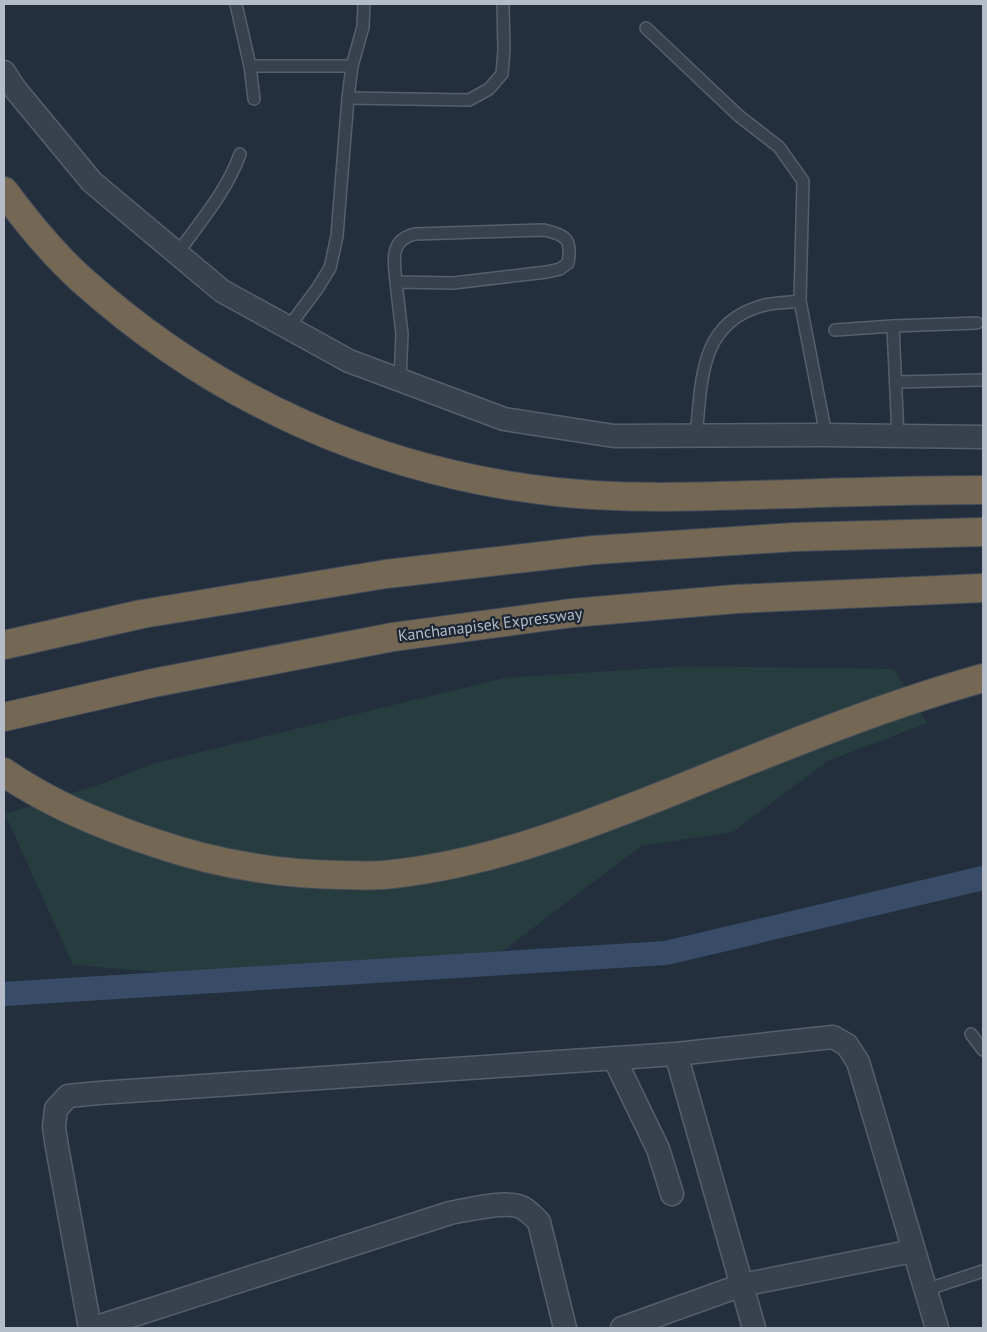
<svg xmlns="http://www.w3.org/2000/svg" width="987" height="1332" font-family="'PT Sans',sans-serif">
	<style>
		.green { fill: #263c3f }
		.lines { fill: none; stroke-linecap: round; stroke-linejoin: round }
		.canal { stroke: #394c67; stroke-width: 24 }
		.service-casing { stroke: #565f6c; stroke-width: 14 }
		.minor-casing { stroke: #565f6c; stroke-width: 25 }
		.motorway-casing { stroke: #434c59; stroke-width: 30 }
		.service { stroke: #38414e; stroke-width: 11 }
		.minor { stroke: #38414e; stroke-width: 22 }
		.motorway { stroke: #746855; stroke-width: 28 }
		.labels { text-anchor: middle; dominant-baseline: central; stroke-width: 4.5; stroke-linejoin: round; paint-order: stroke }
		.street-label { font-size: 16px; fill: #b4bcc9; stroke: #1d2633 }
	</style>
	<rect width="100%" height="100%" fill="#242f3e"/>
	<path class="green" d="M686 666 894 669 927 723 828 761 733 832 641 846 503 951 241 979 73 965 5 814 104 783 152 764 504 678Z"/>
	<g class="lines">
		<path class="canal" d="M4 994 666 953 983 878"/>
		<g class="service-casing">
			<g id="service">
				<path d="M236 4 250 66 254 99"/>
				<path d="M646 28 739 116 779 147 803 181 800 301C787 303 773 302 761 306 698 324 702 383 696 436"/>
				<path d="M250 66H352"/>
				<path d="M348 98 469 100 489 89 502 74 504 50 503 4"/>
				<path d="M177 254C200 222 227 191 240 154"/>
				<path d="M396 282C394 261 389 240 415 234L544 230C567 235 572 240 568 263L560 269 547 272 453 283 396 282 402 334 400 380"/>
				<path d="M800 301 826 435"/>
				<path d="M893 326 898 437"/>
				<path d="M288 328 317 289 330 268 337 236 348 98 352 66 363 27 364 4"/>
				<path d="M835 330 893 326 977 323"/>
				<path d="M896 382 981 380"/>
				<path d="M971 1034 983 1050"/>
				<path d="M925 1290 983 1271"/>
			</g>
		</g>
		<g class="minor-casing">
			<g id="minor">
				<path d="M4 72 15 89 92 182 222 291 349 361 400 380 504 419 614 436 826 435 983 437"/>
				<path d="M676 1054 754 1328"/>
				<path d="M614 1058 658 1149 672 1194"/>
				<path d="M90 1328 57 1147 54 1127 56 1109 68 1096 99 1093 676 1054 833 1037 847 1045 858 1062 937 1328"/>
				<path d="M94 1328 450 1213C468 1210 505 1200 521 1207 528 1210 533 1216 539 1222L565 1328"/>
				<path d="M622 1328 742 1285 913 1251"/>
			</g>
		</g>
		<g class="motorway-casing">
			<g id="motorway">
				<path d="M4 191C27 222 53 254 82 280 216 400 378 473 557 492 622 499 686 497 751 495 828 493 906 490 983 490"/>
				<path d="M4 645 142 614 386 574 594 550 795 537 983 532"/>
				<path d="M4 717 153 683 393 637 572 613 736 599 983 588"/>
				<path d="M4 772C13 779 24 785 34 791 74 814 115 830 158 844 217 864 279 874 341 875 355 875 369 876 383 875 482 866 575 830 666 794 771 752 875 708 983 678"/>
			</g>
		</g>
		<use href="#service" class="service"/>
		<use href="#minor" class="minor"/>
		<use href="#motorway" class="motorway"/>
	</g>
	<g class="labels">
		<g class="street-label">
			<text transform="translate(490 624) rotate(-7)">Kanchanapisek Expressway</text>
		</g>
	</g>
	<rect width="987" height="1332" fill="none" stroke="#b4bcc9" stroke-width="10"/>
</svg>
